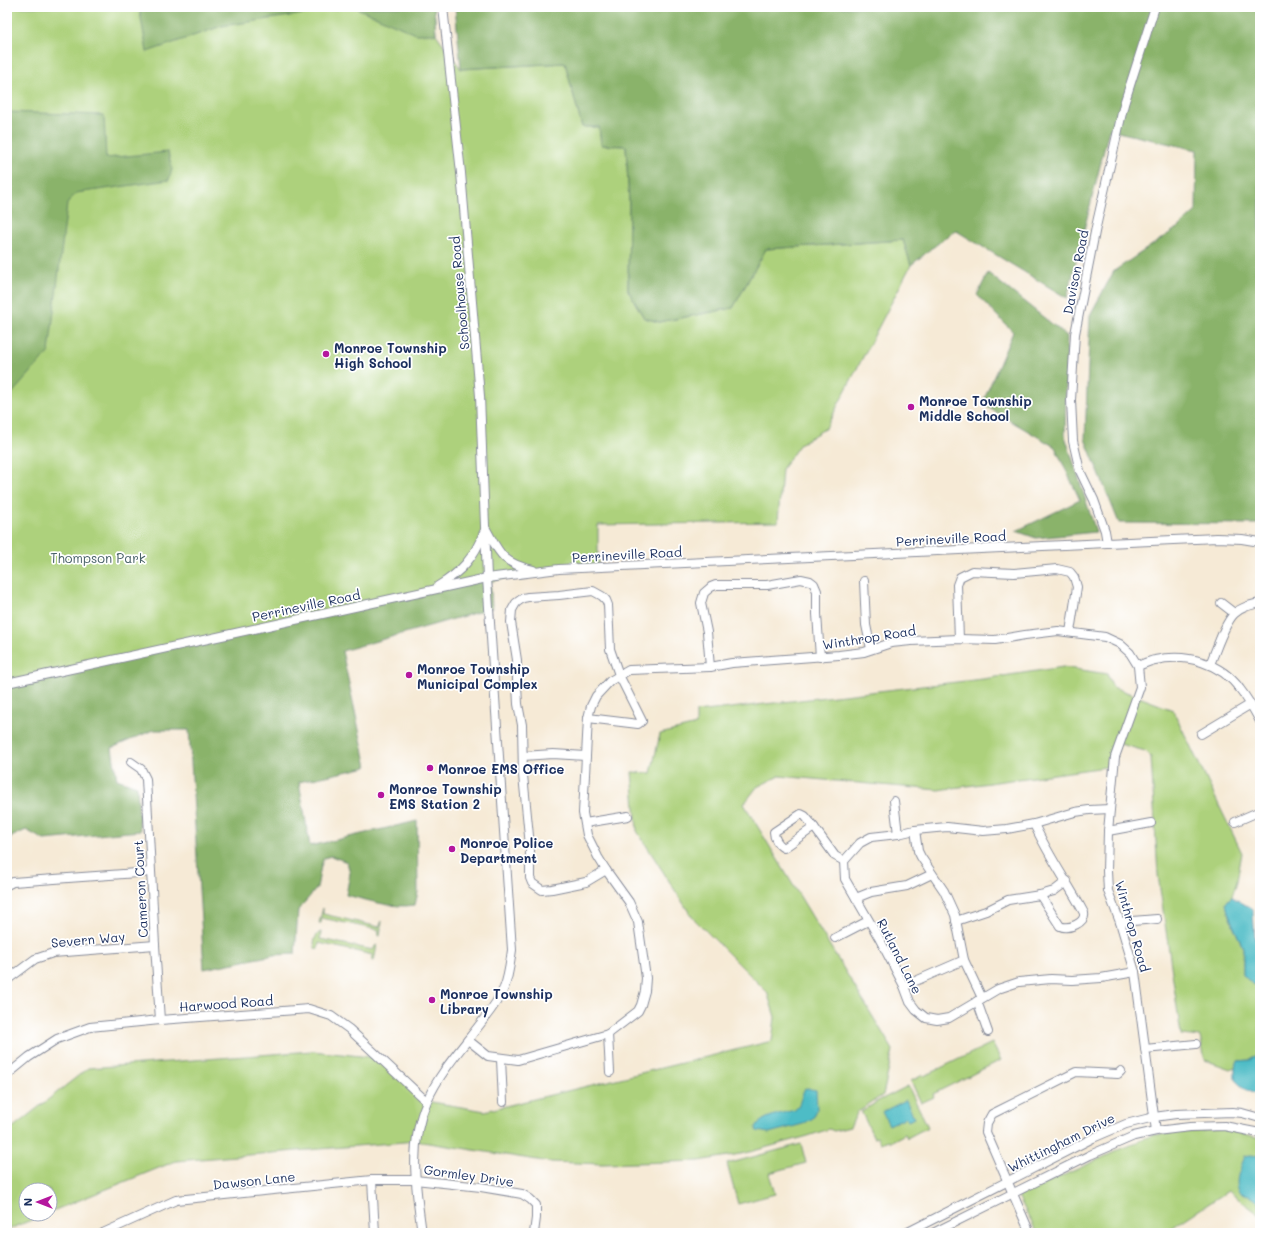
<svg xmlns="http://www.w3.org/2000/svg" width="1267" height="1240" font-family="Mali,sans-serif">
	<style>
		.green { fill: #add17b; stroke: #64806c }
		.forest { fill: #8ab36b; stroke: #527164 }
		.water { fill: #4ebcc6; stroke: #347692 }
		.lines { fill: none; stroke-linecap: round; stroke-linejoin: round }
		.minor-casing { stroke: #888c9a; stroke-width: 10 }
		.minor { stroke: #fff; stroke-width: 8 }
		.poi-dot { fill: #b5179e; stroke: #fff; stroke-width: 1.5 }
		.labels { text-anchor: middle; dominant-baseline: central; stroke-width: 3.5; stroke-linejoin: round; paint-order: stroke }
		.street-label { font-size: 13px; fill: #1b2f5e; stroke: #fff }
		.poi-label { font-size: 13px; font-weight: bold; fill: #1b2f5e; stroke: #fff; text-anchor: start }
		.park-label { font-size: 13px; fill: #476067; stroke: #fff }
	</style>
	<rect width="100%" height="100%" fill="#fff"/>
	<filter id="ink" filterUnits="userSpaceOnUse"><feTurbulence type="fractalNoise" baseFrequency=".025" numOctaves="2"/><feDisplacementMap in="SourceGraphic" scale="8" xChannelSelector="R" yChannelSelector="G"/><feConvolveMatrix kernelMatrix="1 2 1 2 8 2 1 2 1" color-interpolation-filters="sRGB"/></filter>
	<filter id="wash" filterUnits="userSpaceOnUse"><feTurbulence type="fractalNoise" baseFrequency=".012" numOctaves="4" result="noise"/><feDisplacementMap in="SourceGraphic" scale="16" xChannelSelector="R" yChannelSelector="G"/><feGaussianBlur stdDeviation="0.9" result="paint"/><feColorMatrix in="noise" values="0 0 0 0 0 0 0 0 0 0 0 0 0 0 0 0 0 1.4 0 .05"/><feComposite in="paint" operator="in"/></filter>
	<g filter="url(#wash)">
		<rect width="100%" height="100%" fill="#f6ead6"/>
		<g class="green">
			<path d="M7 7H434L436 34 461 69 565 63 582 127H599L601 145 626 146 629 203 628 290 644 318 659 322 733 308 766 249 903 240 911 265 826 428 800 444 782 469 778 522 598 525V566L540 571 7 683Z"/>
			<path d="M1063 667 1107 674 1113 687 1173 710 1242 853 1237 881 1232 897 1229 899 1228 913 1243 948V975L1252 984 1260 986V1053L1250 1060 1238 1061 1235 1067 1230 1069 1205 1060 1200 1037 1181 1035 1158 875 1151 757 1145 751 1113 742 1106 767 938 790 779 776 757 787 744 804 893 1050 883 1095 858 1111 850 1127 834 1131 829 1129 808 1136 746 1153 699 1161 603 1164 550 1162 416 1141 176 1161 50 1212V1190H26V1214H46L7 1230V1132L88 1068 312 1051 380 1058 426 1101 485 1111 772 1041 775 1017 767 992 692 917 637 831 632 772 651 773 660 734 696 725V712L983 679Z"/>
			<path d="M323 908V914L379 927 382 921 380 936H378L379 930 322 918 321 923H319Z"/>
			<path d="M321 932 320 939 373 950 375 946 377 945 374 961H372V960L373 955 319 943 318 949H316C312 944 315 934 321 932Z"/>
			<path d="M992 1043 1001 1060 933 1094 934 1097 921 1103 911 1081 923 1075 924 1076Z"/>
			<path d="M908 1086 928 1127 907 1138 905 1134 890 1142 889 1140 880 1143 877 1137 874 1138 861 1111 874 1104V1103Z"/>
			<path d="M1226 1129 1260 1138V1215L1228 1191 1164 1233H1037L1018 1196 1152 1135Z"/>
			<path d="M801 1144 806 1163 769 1173 775 1194 738 1204 727 1164Z"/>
		</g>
		<g class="forest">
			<path d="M139 7H351L222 26 147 52Z"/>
			<path d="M354 7H434L436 34H416Z"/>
			<path d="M455 7H1260V524L1119 523 1085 439 1090 315 1114 271 1177 228 1196 211 1197 150 1109 130 1067 298 955 230 911 265 903 240 766 249 733 308 659 322 644 318 628 290 629 203 626 146 601 145 599 127H582L565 63 461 69Z"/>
			<path d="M7 112 104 115 106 158 168 152 172 169 169 180 76 193 67 204 49 352 8 398Z"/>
			<path d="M988 273 1067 336 1065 436 1096 532 1036 538 1016 531 1080 500 1055 447 982 404 1013 332 977 295Z"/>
			<path d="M490 577 492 608 342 651 367 767 299 782 310 846 417 821 418 892 415 905C392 909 368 900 346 895L350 873 347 862 331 856 324 858 321 866 317 888 298 910 295 954 274 955 204 969 189 730H153L112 748 117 779 137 786 140 831 44 840 26 830 7 839V683Z"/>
		</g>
		<g class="water">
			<path d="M1232 897 1251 908 1253 913 1255 939 1260 949V986L1252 984 1243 975V948L1228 913 1226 903 1229 899Z"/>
			<path d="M1260 1053V1096C1250 1093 1243 1088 1235 1080V1067L1238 1061 1250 1060Z"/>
			<path d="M805 1088 816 1090 817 1110 813 1118 803 1124 769 1133 757 1131 756 1127C762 1116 783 1113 795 1110 801 1104 801 1095 805 1088Z"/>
			<path d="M906 1100 914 1118 908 1121 906 1117 889 1125 882 1112Z"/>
			<path d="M1250 1155 1260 1156V1203L1249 1195 1241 1193C1232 1183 1241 1168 1245 1156Z"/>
		</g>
	</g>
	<g filter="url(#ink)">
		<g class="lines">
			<g class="minor-casing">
				<g id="minor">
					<path d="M486 529C500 554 502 563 533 570"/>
					<path d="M1107 543 1105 531 1094 500 1080 471 1073 441 1071 400 1075 334 1096 227 1124 104 1155 7"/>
					<path d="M864 581 866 625 871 649"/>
					<path d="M438 586C461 572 474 558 484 532"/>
					<path d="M1221 603 1234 613"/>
					<path d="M959 639 957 585 960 577 972 571 1014 573 1057 569 1070 572 1074 577 1077 587 1070 632"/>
					<path d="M1210 664C1216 651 1224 624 1234 614 1241 607 1251 605 1260 603"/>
					<path d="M1138 666C1143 664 1149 661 1155 660 1187 653 1221 663 1240 689 1248 699 1254 710 1260 721"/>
					<path d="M710 667 707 632 701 603 704 593 711 587 716 585H767L801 579 810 581 814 584 817 591V614L820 657"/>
					<path d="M7 683 487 578 559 569 1107 543 1217 538 1242 539 1260 542"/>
					<path d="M588 718 638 724 642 721 619 675 610 649 608 605 606 600 602 596 593 591 559 595 528 597 523 598 516 603 512 610 511 622 517 660V685L518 704 522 725 523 775 530 846V878L532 883 542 890 552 889 586 882 606 870"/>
					<path d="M1201 734 1251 704"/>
					<path d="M523 756 553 754 586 756"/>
					<path d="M131 762 141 769 146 779 155 945 160 1020"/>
					<path d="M894 801 898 834"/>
					<path d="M1110 809 1089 810 1075 812 1034 824 1007 829 983 831 947 827 915 830 898 834 871 837 860 843 844 861 845 879 879 938 904 986 910 1002 916 1010 926 1018 937 1020 949 1018 998 989 1019 982 1051 979 1072 980 1101 978 1135 972"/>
					<path d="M801 814 805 816 814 827 784 848C778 845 774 838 774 832Z"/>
					<path d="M1235 822 1260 811"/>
					<path d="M585 823 628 816"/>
					<path d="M1034 824C1048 855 1068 883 1084 913 1086 923 1068 930 1060 926L1040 895"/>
					<path d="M814 827 835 856 844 861"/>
					<path d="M915 830 918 851 921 857 944 891 955 915 964 960 982 998"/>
					<path d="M1108 831 1151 823"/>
					<path d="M7 885 13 882 151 872"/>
					<path d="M856 898 871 892 907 886 932 874"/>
					<path d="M956 921 986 911 1008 900 1040 895 1054 891 1067 881"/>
					<path d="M1120 922 1157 919"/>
					<path d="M835 938 868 921"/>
					<path d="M7 980 35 959 53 953 155 945"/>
					<path d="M904 986 964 960"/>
					<path d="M977 1001 988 1032"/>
					<path d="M608 1034 610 1072"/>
					<path d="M468 1040 488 1056 518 1060 608 1034 638 1011 641 1005 645 991 646 978 638 922 629 902 606 870 598 857 587 835 583 813 588 718 591 706 596 696 610 681 629 670 710 667 732 663 839 655 864 652 891 643 911 641 959 639 995 640 1025 635 1058 631 1105 637 1120 644 1130 653 1138 666 1140 687 1115 757 1108 831 1107 871 1108 891 1120 922 1135 972 1156 1131"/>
					<path d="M1145 1049 1196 1044"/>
					<path d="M501 1059 503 1102"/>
					<path d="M7 1075 29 1057 57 1039 90 1027 160 1020 309 1009 331 1016 349 1029 426 1101"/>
					<path d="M372 1180 375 1233"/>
					<path d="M103 1233 176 1200 372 1180H415L481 1187 522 1194 530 1199 536 1205V1218L534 1233"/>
					<path d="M422 1233C416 1189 408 1144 427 1101 440 1071 464 1046 484 1019 491 1010 499 999 504 988 509 976 510 963 512 950L487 578 480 396 461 173 443 7"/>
					<path d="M906 1233 1093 1138 1126 1124 1154 1117 1176 1114 1232 1112 1242 1113 1260 1118"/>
					<path d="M933 1233 1090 1155 1134 1136 1156 1131 1190 1127 1224 1126 1260 1133"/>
					<path d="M1030 1233 986 1132 987 1123 992 1114 1076 1072 1118 1074 1121 1071"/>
				</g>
			</g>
			<use href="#minor" class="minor"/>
		</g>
	</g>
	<g class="poi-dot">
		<circle cx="326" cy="354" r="4"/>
		<circle cx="911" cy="407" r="4"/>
		<circle cx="409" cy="675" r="4"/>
		<circle cx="430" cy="768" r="4"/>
		<circle cx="381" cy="795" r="4"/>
		<circle cx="452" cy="849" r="4"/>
		<circle cx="432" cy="1000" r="4"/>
	</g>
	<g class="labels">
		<g class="street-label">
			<text transform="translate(1075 272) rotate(-79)">Davison Road</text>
			<text transform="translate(459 293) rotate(-95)">Schoolhouse Road</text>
			<text transform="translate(951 538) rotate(-3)">Perrineville Road</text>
			<text transform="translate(627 554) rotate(-3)">Perrineville Road</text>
			<text transform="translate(306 605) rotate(-12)">Perrineville Road</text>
			<text transform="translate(869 637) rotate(-9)">Winthrop Road</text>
			<text transform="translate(140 889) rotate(-93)">Cameron Court</text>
			<text transform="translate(1133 926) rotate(74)">Winthrop Road</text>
			<text transform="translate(88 939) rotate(-5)">Severn Way</text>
			<text transform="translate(900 956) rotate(63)">Rutland Lane</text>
			<text transform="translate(226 1003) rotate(-4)">Harwood Road</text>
			<text transform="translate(1061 1142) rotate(-26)">Whittingham Drive</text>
			<text transform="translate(469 1175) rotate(8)">Gormley Drive</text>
			<text transform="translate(254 1180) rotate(-6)">Dawson Lane</text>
		</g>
		<g class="poi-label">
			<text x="334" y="347">Monroe Township<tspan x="334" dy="15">High School</tspan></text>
			<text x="919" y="400">Monroe Township<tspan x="919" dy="15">Middle School</tspan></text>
			<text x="417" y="668">Monroe Township<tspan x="417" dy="15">Municipal Complex</tspan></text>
			<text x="438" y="768">Monroe EMS Office</text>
			<text x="389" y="788">Monroe Township<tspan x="389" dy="15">EMS Station 2</tspan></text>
			<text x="460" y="842">Monroe Police<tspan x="460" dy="15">Department</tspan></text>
			<text x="440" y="993">Monroe Township<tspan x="440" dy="15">Library</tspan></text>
		</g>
		<g class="park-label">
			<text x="98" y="557">Thompson Park</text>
		</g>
	</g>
	<rect width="1267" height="1240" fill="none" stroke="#fff" stroke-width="24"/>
	<g transform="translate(38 1202) rotate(270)"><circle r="19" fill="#ffffff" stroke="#a4acbf"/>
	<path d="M0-3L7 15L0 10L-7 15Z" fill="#b5179e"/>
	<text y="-6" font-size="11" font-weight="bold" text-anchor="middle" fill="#1b2f5e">N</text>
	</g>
</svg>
